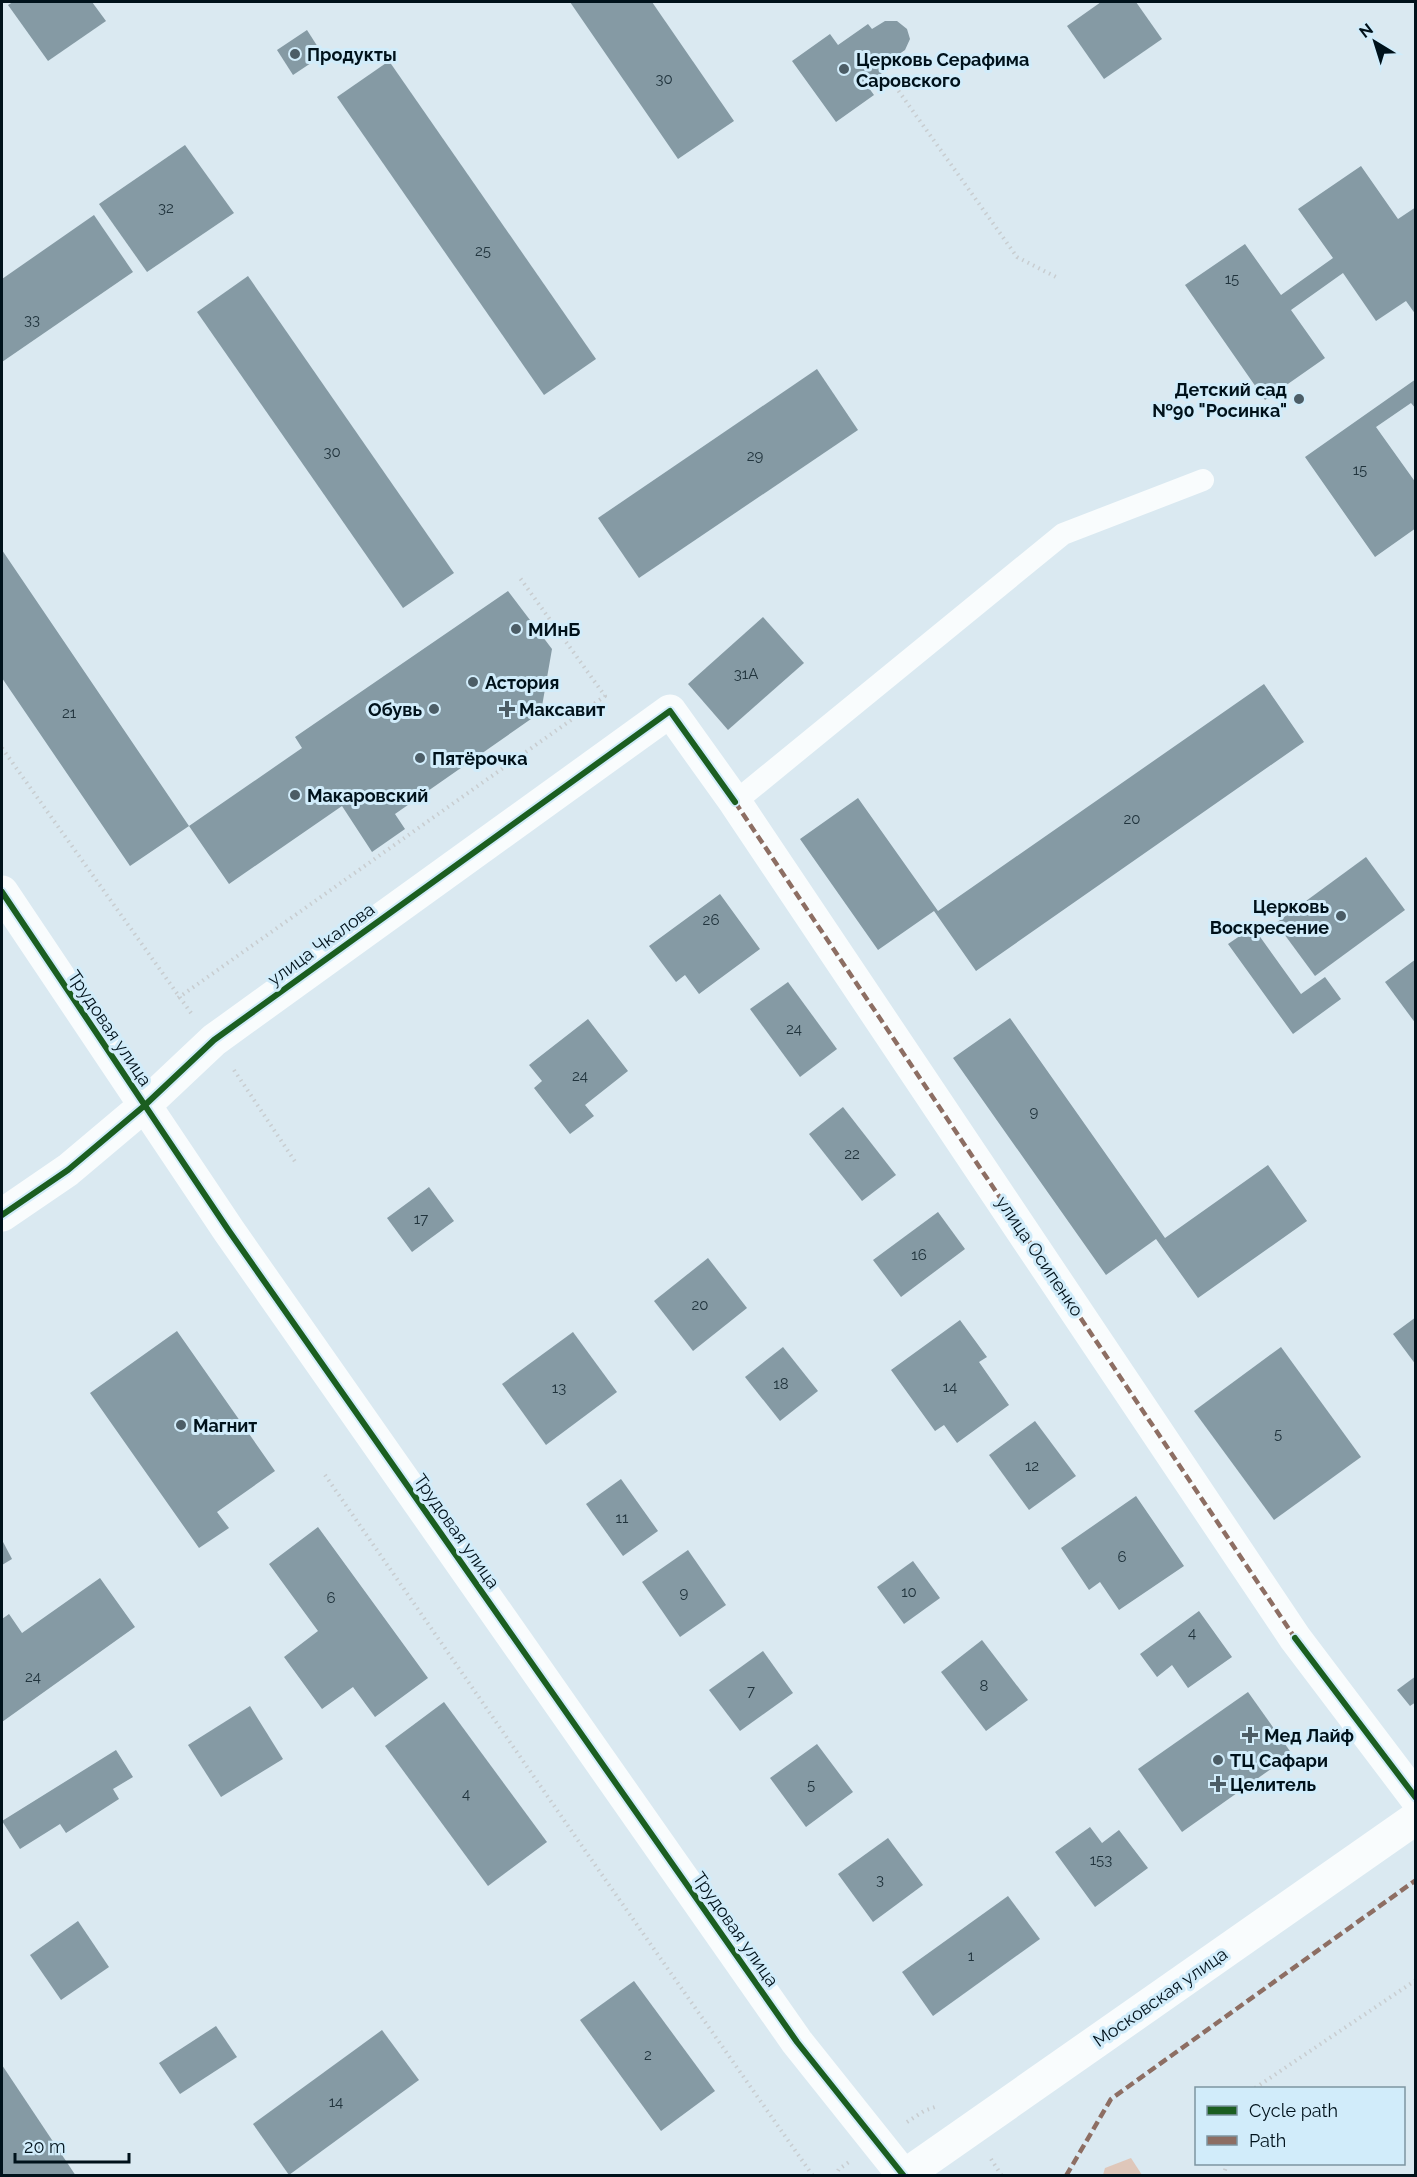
<svg xmlns="http://www.w3.org/2000/svg" width="1417" height="2177" font-family="Raleway,sans-serif">
	<style>
		.green { fill: #dfc7ba }
		.building { fill: #859aa4 }
		.lines { fill: none; stroke-linecap: round; stroke-linejoin: round }
		.path { stroke: #c8cdd0; stroke-width: 4; stroke-dasharray: 1.5 4.5; stroke-linecap: butt }
		.lane { stroke: #f9fcfd; stroke-width: 22 }
		.street { stroke: #f9fcfd; stroke-width: 33 }
		.secondary { stroke: #f9fcfd; stroke-width: 33 }
		.quiet { stroke: #8d6e63; stroke-width: 4.5; stroke-dasharray: 9 4.5; stroke-linecap: butt }
		.cycleway-casing { stroke: #d1ecfa; stroke-width: 10 }
		.cycleway { stroke: #1b5e20; stroke-width: 6 }
		.poi-dot { fill: #4c5d66; stroke: #d1ecfa; stroke-width: 2 }
		.labels { text-anchor: middle; dominant-baseline: central; stroke-width: 6; stroke-linejoin: round; paint-order: stroke }
		.number-label { font-size: 15px; fill: #21343d }
		.poi-label { font-size: 18px; font-weight: bold; fill: #00121b; stroke: #d1ecfa; text-anchor: start }
		.street-label { font-size: 18px; fill: #00121b; stroke: #d1ecfa }
	</style>
	<rect width="100%" height="100%" fill="#dae9f1"/>
	<path class="green" d="M1131 2158 1142 2175H1103L1105 2168Z"/>
	<g class="building">
		<path d="M13 2H92L106 21 48 61 8 5Z"/>
		<path d="M570 2H652L734 121 678 159Z"/>
		<path d="M1101 2H1136L1162 39 1104 79 1067 26Z"/>
		<path d="M885 21H897L907 29 910 39 905 50 892 59 895 64 866 84 874 95 836 122 792 61 830 34 838 45 868 24 872 29Z"/>
		<path d="M307 30 323 55 293 75 277 50Z"/>
		<path d="M389 61 596 359 544 395 337 97Z"/>
		<path d="M185 145 234 213 147 272 99 204Z"/>
		<path d="M1361 166 1398 219 1416 207V315L1406 301 1376 321 1343 273 1291 310 1325 358 1265 400 1185 285 1245 244 1281 295 1333 258 1298 209Z"/>
		<path d="M94 215 133 272 2 362V279Z"/>
		<path d="M248 276 454 573 403 608 197 312Z"/>
		<path d="M817 369 858 430 639 578 598 518Z"/>
		<path d="M1416 379V409L1411 403 1376 427 1416 483V528L1375 557 1305 457Z"/>
		<path d="M2 550 189 826 302 748 295 737 508 591 552 649 541 712 395 814 405 829 372 852 342 806 229 884 189 826 130 866 2 678Z"/>
		<path d="M763 617 804 663 728 730 688 684Z"/>
		<path d="M1264 684 1304 742 976 971 934 911 878 950 800 839 858 798 938 911Z"/>
		<path d="M1366 857 1405 910 1315 976 1276 923Z"/>
		<path d="M720 894 760 949 699 994 685 975 676 982 649 946Z"/>
		<path d="M1253 927 1301 994 1325 977 1341 999 1293 1034 1228 944Z"/>
		<path d="M1416 959V1024L1385 982Z"/>
		<path d="M788 982 837 1049 800 1077 750 1009Z"/>
		<path d="M1010 1018 1165 1238 1268 1165 1307 1221 1198 1298 1156 1239 1106 1275 953 1058Z"/>
		<path d="M588 1019 628 1071 585 1105 594 1116 570 1134 534 1088 542 1081 529 1065Z"/>
		<path d="M843 1107 896 1175 862 1201 809 1134Z"/>
		<path d="M429 1187 454 1221 412 1252 387 1218Z"/>
		<path d="M938 1212 965 1249 901 1297 873 1260Z"/>
		<path d="M708 1258 747 1308 693 1351 654 1301Z"/>
		<path d="M1416 1317V1365L1393 1334Z"/>
		<path d="M960 1320 987 1357 979 1362 1009 1405 957 1443 944 1425 935 1431 891 1370Z"/>
		<path d="M177 1331 275 1471 217 1512 229 1528 199 1548 90 1393Z"/>
		<path d="M573 1332 617 1392 546 1445 502 1384Z"/>
		<path d="M783 1347 818 1391 780 1421 745 1377Z"/>
		<path d="M1281 1347 1361 1457 1274 1520 1194 1411Z"/>
		<path d="M1035 1421 1076 1476 1029 1510 989 1455Z"/>
		<path d="M621 1479 658 1531 623 1556 586 1504Z"/>
		<path d="M1136 1496 1184 1566 1119 1610 1100 1582 1089 1590 1061 1548Z"/>
		<path d="M318 1527 428 1678 375 1717 353 1687 322 1709 284 1657 318 1631 269 1564Z"/>
		<path d="M2 1540 12 1559 2 1565Z"/>
		<path d="M688 1550 726 1605 680 1637 642 1582Z"/>
		<path d="M913 1561 940 1598 904 1624 877 1587Z"/>
		<path d="M100 1578 135 1627 2 1722V1619L9 1614 22 1633Z"/>
		<path d="M1199 1611 1232 1657 1188 1688 1172 1665 1157 1677 1140 1654Z"/>
		<path d="M982 1640 1028 1700 986 1731 941 1672Z"/>
		<path d="M763 1651 793 1693 740 1731 709 1690Z"/>
		<path d="M1416 1676V1702L1410 1706 1397 1690Z"/>
		<path d="M1248 1692 1292 1754 1182 1832 1138 1769Z"/>
		<path d="M444 1702 547 1842 488 1886 385 1746Z"/>
		<path d="M250 1706 283 1759 221 1797 188 1745Z"/>
		<path d="M817 1744 853 1792 806 1827 770 1778Z"/>
		<path d="M116 1750 133 1777 113 1789 119 1799 66 1833 60 1824 20 1849 2 1821Z"/>
		<path d="M1090 1827 1102 1843 1119 1830 1148 1868 1095 1907 1055 1852Z"/>
		<path d="M888 1838 923 1885 873 1922 838 1874Z"/>
		<path d="M1008 1896 1040 1939 933 2016 902 1972Z"/>
		<path d="M78 1921 109 1967 61 2000 30 1955Z"/>
		<path d="M634 1981 715 2091 661 2131 580 2020Z"/>
		<path d="M216 2026 237 2057 180 2094 159 2063Z"/>
		<path d="M382 2030 419 2080 289 2175 253 2124Z"/>
		<path d="M2 2065 76 2176H3L2 2174Z"/>
	</g>
	<g class="lines">
		<g class="path">
			<path d="M895 86 1017 257 1056 277"/>
			<path d="M2 748 191 1013"/>
			<path d="M178 998 605 696 520 578"/>
			<path d="M234 1070 296 1163"/>
			<path d="M325 1475 593 1862 813 2176"/>
			<path d="M1255 2088 1416 1980"/>
			<path d="M907 2122 924 2111 938 2106"/>
			<path d="M991 2159 1002 2176"/>
			<path d="M835 2176 839 2169 849 2162"/>
			<path d="M1223 2176 1227 2164"/>
		</g>
		<path class="lane" d="M735 802 1063 534 1203 480"/>
		<g class="street">
			<path d="M2 892 229 1231 797 2042 904 2176"/>
			<path d="M2 1215 68 1170 144 1106 214 1040 670 711 735 802 1295 1638 1416 1798"/>
		</g>
		<path class="secondary" d="M904 2176 1416 1818"/>
		<g class="quiet">
			<path d="M735 802 1295 1638"/>
			<path d="M1066 2176 1111 2099 1416 1880"/>
		</g>
		<g class="cycleway-casing">
			<g id="cycleway">
				<path d="M2 892 229 1231 797 2042 904 2176"/>
				<path d="M2 1215 68 1170 144 1106 214 1040 670 711 735 802"/>
				<path d="M1295 1638 1416 1798"/>
			</g>
		</g>
		<use href="#cycleway" class="cycleway"/>
	</g>
	<g class="poi-dot">
		<circle cx="295" cy="54" r="6"/>
		<circle cx="844" cy="69" r="6"/>
		<circle cx="1299" cy="399" r="6"/>
		<circle cx="516" cy="629" r="6"/>
		<circle cx="473" cy="682" r="6"/>
		<circle cx="434" cy="709" r="6"/>
		<path d="M504 700h6v6h6v6h-6v6h-6v-6h-6v-6h6z"/>
		<circle cx="420" cy="758" r="6"/>
		<circle cx="295" cy="795" r="6"/>
		<circle cx="1341" cy="916" r="6"/>
		<circle cx="181" cy="1425" r="6"/>
		<path d="M1247 1726h6v6h6v6h-6v6h-6v-6h-6v-6h6z"/>
		<circle cx="1218" cy="1760" r="6"/>
		<path d="M1215 1775h6v6h6v6h-6v6h-6v-6h-6v-6h6z"/>
	</g>
	<g class="labels">
		<g class="number-label">
			<text x="664" y="79">30</text>
			<text x="166" y="208">32</text>
			<text x="483" y="251">25</text>
			<text x="1232" y="279">15</text>
			<text x="32" y="320">33</text>
			<text x="332" y="452">30</text>
			<text x="755" y="456">29</text>
			<text x="1360" y="470">15</text>
			<text x="746" y="674">31А</text>
			<text x="69" y="713">21</text>
			<text x="1132" y="819">20</text>
			<text x="711" y="920">26</text>
			<text x="794" y="1029">24</text>
			<text x="580" y="1076">24</text>
			<text x="1034" y="1112">9</text>
			<text x="852" y="1154">22</text>
			<text x="421" y="1219">17</text>
			<text x="919" y="1255">16</text>
			<text x="700" y="1305">20</text>
			<text x="781" y="1384">18</text>
			<text x="950" y="1387">14</text>
			<text x="559" y="1388">13</text>
			<text x="1278" y="1434">5</text>
			<text x="1032" y="1466">12</text>
			<text x="622" y="1518">11</text>
			<text x="1122" y="1557">6</text>
			<text x="909" y="1592">10</text>
			<text x="684" y="1593">9</text>
			<text x="331" y="1598">6</text>
			<text x="1192" y="1633">4</text>
			<text x="33" y="1677">24</text>
			<text x="984" y="1686">8</text>
			<text x="751" y="1691">7</text>
			<text x="811" y="1785">5</text>
			<text x="466" y="1794">4</text>
			<text x="1101" y="1860">153</text>
			<text x="880" y="1880">3</text>
			<text x="971" y="1956">1</text>
			<text x="648" y="2055">2</text>
			<text x="336" y="2102">14</text>
		</g>
		<g class="poi-label">
			<text x="307" y="54">Продукты</text>
			<text x="856" y="59">Церковь Серафима<tspan x="856" dy="21">Саровского</tspan></text>
			<text x="1287" y="389" text-anchor="end">Детский сад<tspan x="1287" dy="21">№90 "Росинка"</tspan></text>
			<text x="528" y="629">МИнБ</text>
			<text x="485" y="682">Астория</text>
			<text x="422" y="709" text-anchor="end">Обувь</text>
			<text x="519" y="709">Максавит</text>
			<text x="432" y="758">Пятёрочка</text>
			<text x="307" y="795">Макаровский</text>
			<text x="1329" y="906" text-anchor="end">Церковь<tspan x="1329" dy="21">Воскресение</tspan></text>
			<text x="193" y="1425">Магнит</text>
			<text x="1264" y="1735">Мед Лайф</text>
			<text x="1230" y="1760">ТЦ Сафари</text>
			<text x="1230" y="1784">Целитель</text>
		</g>
		<g class="street-label">
			<text transform="translate(321 944) rotate(-36)">улица Чкалова</text>
			<text transform="translate(110 1028) rotate(56)">Трудовая улица</text>
			<text transform="translate(1040 1256) rotate(56)">улица Осипенко</text>
			<text transform="translate(457 1531) rotate(55)">Трудовая улица</text>
			<text transform="translate(736 1929) rotate(55)">Трудовая улица</text>
			<text transform="translate(1160 1997) rotate(-35)">Московская улица</text>
		</g>
	</g>
	<rect width="1417" height="2177" fill="none" stroke="#00121b" stroke-width="6"/>
	<rect x="1195" y="2087" width="210" height="78" fill="#d1ecfa" stroke="#7d95a1" stroke-width="1.5"/>
	<rect x="1207" y="2106" width="30" height="9" fill="#1b5e20" stroke="#7d95a1" stroke-width="1.5"/>
	<text x="1249" y="2117" font-size="18" fill="#00121b">Cycle path</text>
	<rect x="1207" y="2136" width="30" height="9" fill="#8d6e63" stroke="#7d95a1" stroke-width="1.5"/>
	<text x="1249" y="2147" font-size="18" fill="#00121b">Path</text>
	<g transform="translate(1375 42) rotate(322)" stroke="#d1ecfa" stroke-width="4.5" paint-order="stroke">
	<path d="M0-4.5L10 22L0 15L-10 22Z" fill="#00121b"/>
	<text y="-9" font-size="16" font-weight="bold" text-anchor="middle" fill="#00121b">N</text>
	</g>
	<path d="M15 2153v9h114v-9" fill="none" stroke="#00121b" stroke-width="3"/>
	<text x="24" y="2153" font-size="18" fill="#00121b" stroke="#d1ecfa" stroke-width="4.5" paint-order="stroke">20 m</text>
</svg>
